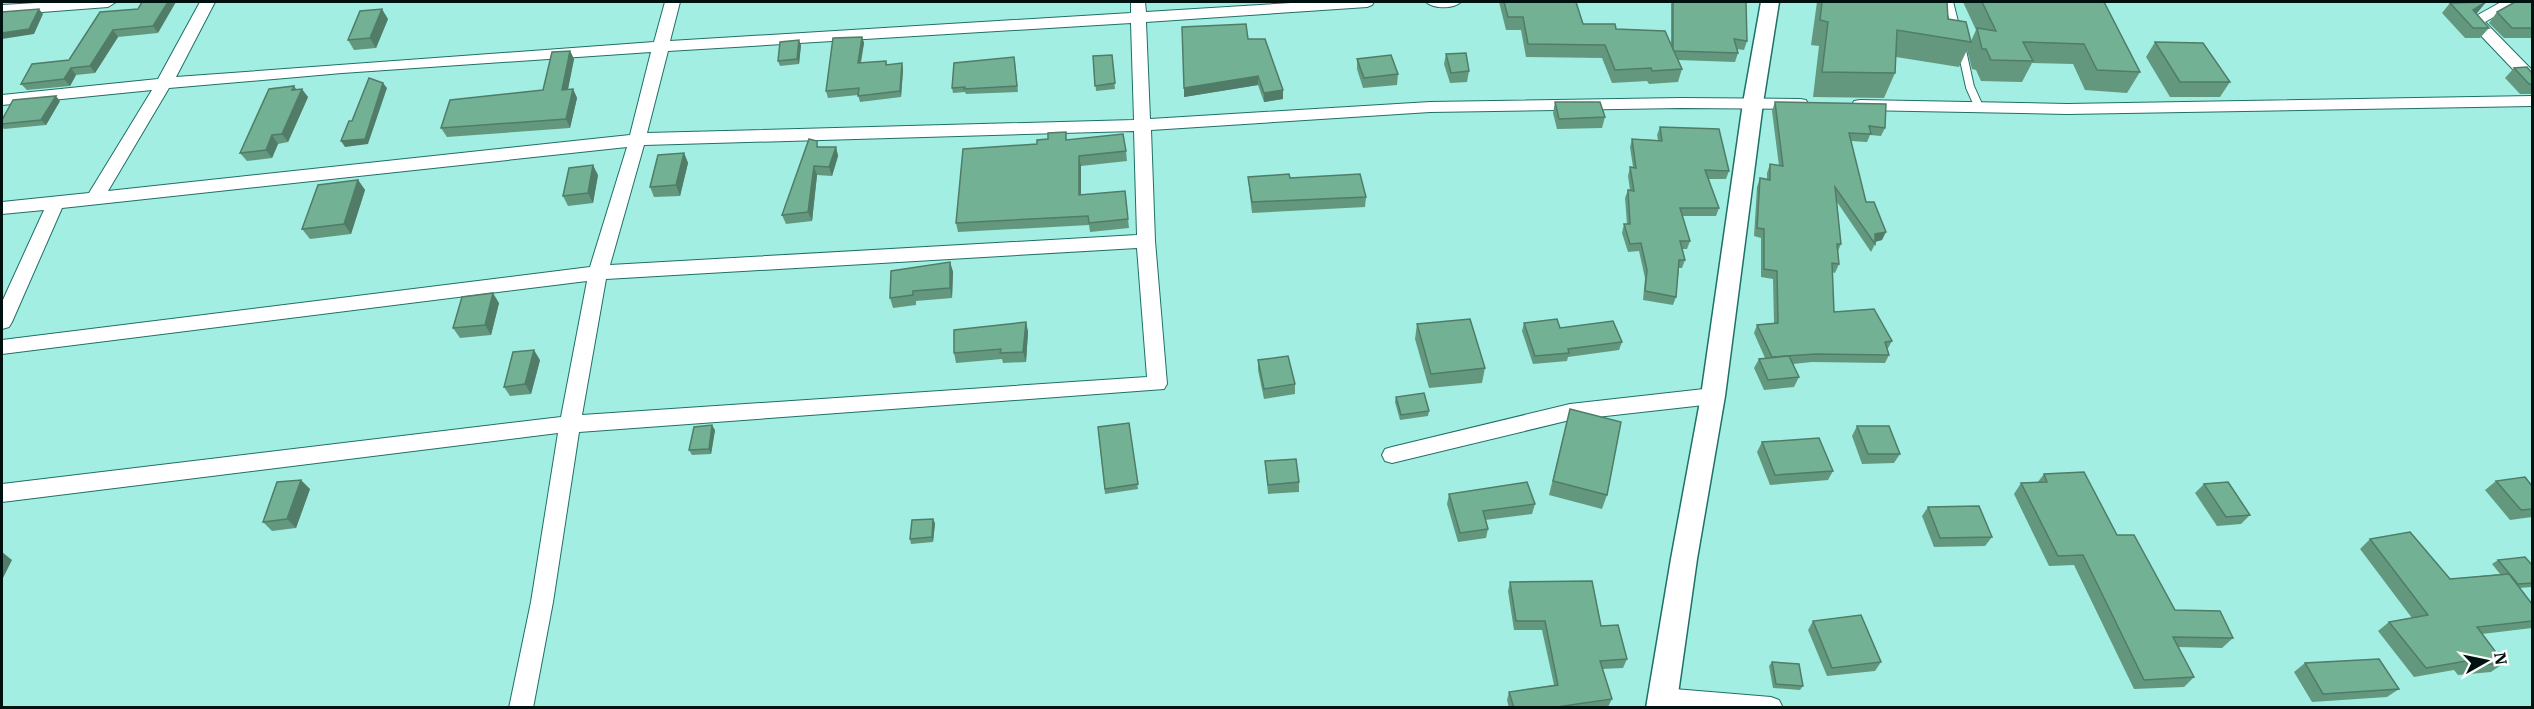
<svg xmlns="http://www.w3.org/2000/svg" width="2534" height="709" font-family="'IBM Plex Serif',serif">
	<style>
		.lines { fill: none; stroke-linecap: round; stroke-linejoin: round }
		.service-casing { stroke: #1f7067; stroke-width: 10 }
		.minor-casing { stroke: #1f7067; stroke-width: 2 }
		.tertiary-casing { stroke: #1f7067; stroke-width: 3 }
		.service { stroke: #fff; stroke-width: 8 }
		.minor { fill: #fff; fill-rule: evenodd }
		.tertiary { fill: #fff; fill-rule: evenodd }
		.wall { fill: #63987f }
		.shaded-wall { fill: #507c68 }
		.building { fill: #73b194; stroke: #507c68; stroke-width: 1.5 }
	</style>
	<rect width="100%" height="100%" fill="#a2eee3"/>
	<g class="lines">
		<g class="service-casing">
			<g id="service">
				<path d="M1949 2 1956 30"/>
				<path d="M1961 46 1970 87 1979 107"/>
			</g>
		</g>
		<g class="minor-casing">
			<g id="minor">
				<path d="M53 2H116L108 7 2 15V5Z"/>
				<path d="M200 2H215L176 77 654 42 665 2H680L670 41 1131 13V2H1145L1146 12 1308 2H1374L1372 5 1367 7 1146 22 1150 119 1430 102 1681 98 1800 99 1806 100 1808 104 1806 108 1800 109 1681 108 1430 112 1151 130 1155 241 1167 384 1164 389 579 432 553 602 533 708H509L531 602 558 433 2 502V484L561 417 587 281 2 354V340L590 267 627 147 62 208 12 322 9 327 2 329V302L44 210 2 214V202L89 193 152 90 2 105V95L158 79ZM1131 23 1134 120 647 133 668 51ZM651 52 630 135 108 191 169 88 342 73ZM1134 131 1137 235 610 265 644 145ZM1137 248 1147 377 582 415 606 279Z"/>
				<path d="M1426 2H1461C1453 9 1434 9 1426 2Z"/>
				<path d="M2501 2H2520L2485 22 2532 70V84L2526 83 2467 21Z"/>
				<path d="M2532 96V106L2067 114 1860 110 1854 109 1852 105 1854 101 1860 100 2067 104Z"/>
				<path d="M1713 388 1720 390 1723 396 1720 402 1713 404 1570 420 1392 463 1385 461 1382 455 1385 449 1392 447 1570 404Z"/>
				<path d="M1662 688 1771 697 1779 700 1783 708 1654 707 1650 699 1654 691Z"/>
			</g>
		</g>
		<g class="tertiary-casing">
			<path id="tertiary" d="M1761 2H1779L1763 103 1725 396 1697 559 1676 708H1646L1671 559 1701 396 1743 103Z"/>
		</g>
		<use href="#service" class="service"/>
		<use href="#minor" class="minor"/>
		<use href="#tertiary" class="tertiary"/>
	</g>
	<g class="wall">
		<path d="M2 2H28L2 3Z"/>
		<path d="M142 2 158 33 118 37 95 73 76 75 70 86 27 90 21 84 69 60 138 9Z"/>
		<path d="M1499 2H1576L1583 24 1616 29 1671 43V2H1746L1747 41 1744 50 1737 49 1738 53 1735 62 1678 60 1682 69 1678 82 1649 84 1647 81 1612 83 1602 58 1526 57 1521 30H1506Z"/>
		<path d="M1817 2H1947L1948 19 1971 41 1976 30 1963 2H2104L2140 72 2127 93 2085 90 2073 64 2032 63 2022 82 1981 81 1976 70 1972 69 1967 50 1959 67 1896 57 1895 73 1884 98 1813 97 1819 46 1811 45Z"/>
		<path d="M2486 2 2476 14 2489 28 2480 38H2465L2442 13 2450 3Z"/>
		<path d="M2532 2V38H2504L2489 23 2497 12Z"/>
		<path d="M388 19 376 48 354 50 348 40Z"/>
		<path d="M862 37 864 43 861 63 886 61 887 65 902 63 903 70 901 97 860 102 858 95 828 98 826 91Z"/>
		<path d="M1248 39 1283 90V99L1264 102 1258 85 1184 97Z"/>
		<path d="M2155 42 2230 82 2220 97H2170L2146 57Z"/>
		<path d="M801 45 799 64 780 66 778 61Z"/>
		<path d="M570 51 574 59 568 89H573L577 98 570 128 447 137 441 128 543 90Z"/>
		<path d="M1446 54 1469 71 1467 82 1450 83 1444 64Z"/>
		<path d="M1112 55 1115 89 1096 91 1093 56Z"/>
		<path d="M1357 59 1398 74 1397 85 1363 88 1357 69Z"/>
		<path d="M1015 62 1018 92 966 94 965 92 953 93 952 88Z"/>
		<path d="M2514 68 2532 73V95V94H2520L2505 78Z"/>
		<path d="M296 89 308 97 288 142 278 144 272 158 247 161 240 153Z"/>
		<path d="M60 101 46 125 4 129 2 127V120Z"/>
		<path d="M1555 102 1605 117 1602 128 1557 129 1553 113Z"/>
		<path d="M1775 102 1885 128 1881 136 1870 135 1867 142 1851 141 1866 202 1882 240 1875 242V244L1871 252 1837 202 1841 244 1838 251 1839 264 1835 273 1832 272 1834 312 1892 341 1887 350 1889 355 1885 363 1812 362 1793 364 1799 377 1794 387 1764 390 1754 368 1759 359 1765 358 1754 333 1757 325 1774 323 1773 279 1761 277V238L1754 236 1757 187 1760 178 1767 179V173L1770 164 1779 166 1772 111Z"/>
		<path d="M1660 127 1729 171 1726 179H1708L1719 208 1716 216H1682L1690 241 1687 249H1682L1685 260 1682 268H1679L1676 297 1673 305 1643 300 1645 278 1639 251 1628 252 1622 233 1624 224H1627L1625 198 1628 190H1630L1628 176 1630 167H1633L1630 147 1632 139 1658 140 1657 135Z"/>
		<path d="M1068 140 1126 151 1127 161 1081 166V195L1125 191 1129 228 1090 232 1089 225 958 232 956 223 1037 144Z"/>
		<path d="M819 147H836L838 156 832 176 817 175 812 221 786 224 782 215Z"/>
		<path d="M684 153 688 163 680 196 654 197 650 187Z"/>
		<path d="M598 175 593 203 568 206 563 196Z"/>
		<path d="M1248 177 1290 178 1366 197 1365 207 1252 213 1249 188Z"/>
		<path d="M358 180 365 190 351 234 310 239 302 229Z"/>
		<path d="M950 262 953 272 952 298 916 301V305L893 308 890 298Z"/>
		<path d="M499 303 491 335 460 338 453 328Z"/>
		<path d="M1026 322 1028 332 1026 362 1003 363 1002 359 956 363 954 353Z"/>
		<path d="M1524 323 1560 328 1622 342 1619 350 1568 357 1567 361 1533 364 1522 331Z"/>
		<path d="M1417 324 1485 368 1482 383 1429 388 1415 339Z"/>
		<path d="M540 360 531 394 510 396 504 387Z"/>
		<path d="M1258 360 1295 384V394L1264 399 1258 370Z"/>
		<path d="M1396 397 1429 411 1428 416 1400 420 1395 402Z"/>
		<path d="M1570 409 1607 495 1602 509 1549 495Z"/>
		<path d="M1129 423 1138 489 1105 494 1098 427Z"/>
		<path d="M1857 426 1900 454 1894 463 1862 464 1852 436Z"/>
		<path d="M715 430 711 454 692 455 689 450Z"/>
		<path d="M1762 442 1833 471 1828 480 1770 485 1757 452Z"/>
		<path d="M1265 461 1299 482V492L1268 494Z"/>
		<path d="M2044 474 2117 535 2175 610 2233 638 2222 648 2178 647 2194 677 2184 687 2134 689 2074 565 2049 566 2014 494 2021 483H2037Z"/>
		<path d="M2496 481 2532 486V517L2510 520 2485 490Z"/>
		<path d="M2204 484 2250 515 2241 524 2217 526 2195 493Z"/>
		<path d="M310 489 296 528 272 531 263 522Z"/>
		<path d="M1449 494 1535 504 1532 514 1485 520 1488 529 1486 538 1458 542 1447 504Z"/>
		<path d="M1928 507 1992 537 1985 546 1934 547 1922 516Z"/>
		<path d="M935 523 933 542 911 544 910 539Z"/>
		<path d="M2370 539 2450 579 2500 574 2492 564 2498 560 2532 565V587L2520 588 2532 604V628L2482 634 2504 663 2491 672 2458 675 2454 670 2414 677 2378 631 2389 622 2412 618 2360 549Z"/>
		<path d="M1510 582 1601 626 1627 659 1623 668 1602 669 1612 699 1608 707 1509 708 1507 700 1509 692 1554 685 1542 630H1514L1508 591Z"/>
		<path d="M1813 621 1881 662 1875 671 1827 676 1808 630Z"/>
		<path d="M1772 662 1803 686 1800 690 1773 688 1769 666Z"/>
		<path d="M2305 663 2399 689 2387 697 2312 702 2294 672Z"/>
	</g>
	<g class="shaded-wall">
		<path d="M168 2H176L158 33 153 26Z"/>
		<path d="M2486 2 2477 13 2465 21 2473 10Z"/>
		<path d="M39 9 43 14 34 34 2 39V33Z"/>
		<path d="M382 9 388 19 376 48 370 38Z"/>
		<path d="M113 30 118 37 95 73 90 66Z"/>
		<path d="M862 37 864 43 859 69 858 63Z"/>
		<path d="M799 40 801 45 799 64 797 59Z"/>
		<path d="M570 51 574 59 566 99 562 90Z"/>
		<path d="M902 63 903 70 901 97 900 91Z"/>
		<path d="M71 68 76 75 70 86 64 79Z"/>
		<path d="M1258 76V85L1184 97V88Z"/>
		<path d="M383 83 387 88 368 144 345 147 341 141Z"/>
		<path d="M294 86 300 95 302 89 308 97 288 142 282 134Z"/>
		<path d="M573 89 577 98 570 128 566 119Z"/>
		<path d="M1283 90V99L1264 102V93Z"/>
		<path d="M56 96 60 101 46 125 41 120Z"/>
		<path d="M272 135 278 144 272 158 266 150Z"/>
		<path d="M836 147 838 156 832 176 829 167Z"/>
		<path d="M684 153 688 163 680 196 676 185Z"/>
		<path d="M1079 156 1081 166V205L1079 195Z"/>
		<path d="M593 165 598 175 593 203 588 193Z"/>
		<path d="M814 166 817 175 812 221 808 212Z"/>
		<path d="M358 180 365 190 351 234 344 224Z"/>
		<path d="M1886 232 1882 240 1874 242 1875 234Z"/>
		<path d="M950 262 953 272 952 298 950 288Z"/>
		<path d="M493 293 499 303 491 335 485 325Z"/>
		<path d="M1026 322 1028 332 1026 362 1023 352Z"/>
		<path d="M534 350 540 360 531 394 525 384Z"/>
		<path d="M712 425 715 430 711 454 709 449Z"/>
		<path d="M301 480 310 489 296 528 287 519Z"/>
		<path d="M933 519 935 523 933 542 932 537Z"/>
		<path d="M2 552 12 560 2 580Z"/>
	</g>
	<g class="building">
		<path d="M142 2H168L153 26 113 30 90 66 71 68 64 79 21 84 32 64 69 60 100 12 138 9Z"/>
		<path d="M1504 2H1576L1583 24H1615L1616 29 1665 31 1682 69 1652 71 1651 68 1615 70 1605 45 1528 44 1523 17H1508Z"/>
		<path d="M1673 2H1746L1747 41 1734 39 1738 53 1674 51 1673 49Z"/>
		<path d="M1822 2H1947L1948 19 1966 22 1971 42 1897 30 1895 73 1822 72 1828 22 1820 20Z"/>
		<path d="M1982 2H2104L2140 72 2097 70 2084 44 2023 42 2033 61 1991 60 1986 49H1982L1977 28 1996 31Z"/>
		<path d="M2486 2 2473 10 2489 28H2473L2450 3Z"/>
		<path d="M2515 2H2532V28H2512L2497 12Z"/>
		<path d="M39 9 29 29 2 33V12Z"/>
		<path d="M382 9 370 38 348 40 360 11Z"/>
		<path d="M1246 24 1248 39H1265L1283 90 1264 93 1258 76 1184 88 1182 27Z"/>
		<path d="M862 37 858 63 886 61V65L902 63 900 91 858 96 859 88 826 91 833 38Z"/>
		<path d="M799 40 797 59 778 61 780 42Z"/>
		<path d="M2155 42 2203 43 2230 82H2180Z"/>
		<path d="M570 51 562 90 573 89 566 119 441 128 450 100 543 90 552 52Z"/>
		<path d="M1466 53 1469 71 1451 73 1446 54Z"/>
		<path d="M1112 55 1115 83 1095 86 1093 56Z"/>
		<path d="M1391 55 1398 74 1364 78 1357 59Z"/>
		<path d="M1014 57 1017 86 964 89 965 87 952 88 954 63Z"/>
		<path d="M2527 67 2532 73V84H2529L2514 68Z"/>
		<path d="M369 78 383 83 365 139 341 141 349 121H352Z"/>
		<path d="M294 86 292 90 302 89 282 134 272 135 266 150 240 153 269 89Z"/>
		<path d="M56 96 41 120 2 124V120L13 100Z"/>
		<path d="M1555 102H1600L1605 117 1559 119Z"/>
		<path d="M1775 102 1886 104 1885 128 1869 126 1871 134 1849 133 1866 202H1874L1886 232 1875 234V244L1835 187 1841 244H1837L1839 264 1832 263 1834 312 1874 309 1892 341 1885 342 1889 355 1816 354 1772 357 1757 325 1778 323 1777 271 1764 269V229L1757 228 1760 178 1770 180V164L1783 166Z"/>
		<path d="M1660 127 1719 129 1729 171 1705 170 1719 208H1680L1690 241H1680L1685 260H1679L1676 297 1645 291 1647 270 1641 243 1630 244 1624 224H1630L1628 190 1634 191 1630 167 1636 168 1632 139 1662 141Z"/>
		<path d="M1066 132V140L1123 134 1126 151 1079 156V195L1125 191 1128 219 1089 223 1088 216 956 223 963 149 1037 144V140L1048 139V133Z"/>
		<path d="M809 139 817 141V147H836L829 167 814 166 808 212 782 215Z"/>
		<path d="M684 153 676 185 650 187 658 155Z"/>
		<path d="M593 165 588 193 563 196 569 168Z"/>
		<path d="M1289 174 1290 178 1360 174 1366 197 1252 202 1248 177Z"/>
		<path d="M358 180 344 224 302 229 318 185Z"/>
		<path d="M950 262V288L913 291V295L890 298 891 271Z"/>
		<path d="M493 293 485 325 453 328 462 297Z"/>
		<path d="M1470 319 1485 368 1431 374 1417 324Z"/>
		<path d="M1557 319 1560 328 1613 321 1622 342 1568 349 1569 353 1535 356 1524 323Z"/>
		<path d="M1026 322 1023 352 1000 353 1001 349 954 353V330Z"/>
		<path d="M534 350 525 384 504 387 513 352Z"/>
		<path d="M1288 356 1295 384 1264 389 1258 360Z"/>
		<path d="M1789 356 1799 377 1768 380 1759 359Z"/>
		<path d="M1424 393 1429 411 1401 415 1396 397Z"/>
		<path d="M1570 409 1621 422 1607 495 1553 481Z"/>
		<path d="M1129 423 1138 484 1105 489 1098 427Z"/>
		<path d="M712 425 709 449 689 450 694 427Z"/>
		<path d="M1857 426H1889L1900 454H1868Z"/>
		<path d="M1819 438 1833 471 1775 475 1762 442Z"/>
		<path d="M1296 459 1299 482 1268 485 1265 461Z"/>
		<path d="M2084 472 2117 535H2134L2175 610 2220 611 2233 638 2173 637 2194 677 2144 680 2083 555 2058 556 2021 483 2047 482 2044 474Z"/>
		<path d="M2525 477 2532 486V509L2521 510 2496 481Z"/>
		<path d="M301 480 287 519 263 522 277 482Z"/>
		<path d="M1527 482 1535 504 1483 511 1488 529 1460 533 1449 494Z"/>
		<path d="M2228 482 2250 515 2226 517 2204 484Z"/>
		<path d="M1979 506 1992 537 1940 538 1928 507Z"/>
		<path d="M933 519 932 537 910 539 912 520Z"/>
		<path d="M2410 532 2450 579 2509 574 2532 604V621L2477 627 2504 663 2470 666 2466 661 2426 668 2389 622 2428 615 2370 539Z"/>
		<path d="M2525 557 2532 565V583L2518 584 2498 560Z"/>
		<path d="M1592 581 1601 626 1618 625 1627 659 1600 661 1612 699 1550 708H1514L1509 692 1558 685 1545 621H1516L1510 582Z"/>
		<path d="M1861 615 1881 662 1832 668 1813 621Z"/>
		<path d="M2379 659 2399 689 2323 694 2305 663Z"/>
		<path d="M1772 662 1799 664 1803 686 1776 684Z"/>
	</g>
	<rect width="2534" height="709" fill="none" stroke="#00120f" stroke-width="6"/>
	<g transform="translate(2486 661) rotate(81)" stroke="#fefefe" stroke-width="4.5" paint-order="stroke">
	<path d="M0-4.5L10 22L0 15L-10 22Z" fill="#00120f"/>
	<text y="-9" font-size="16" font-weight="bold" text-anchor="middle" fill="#00120f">N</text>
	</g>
</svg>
